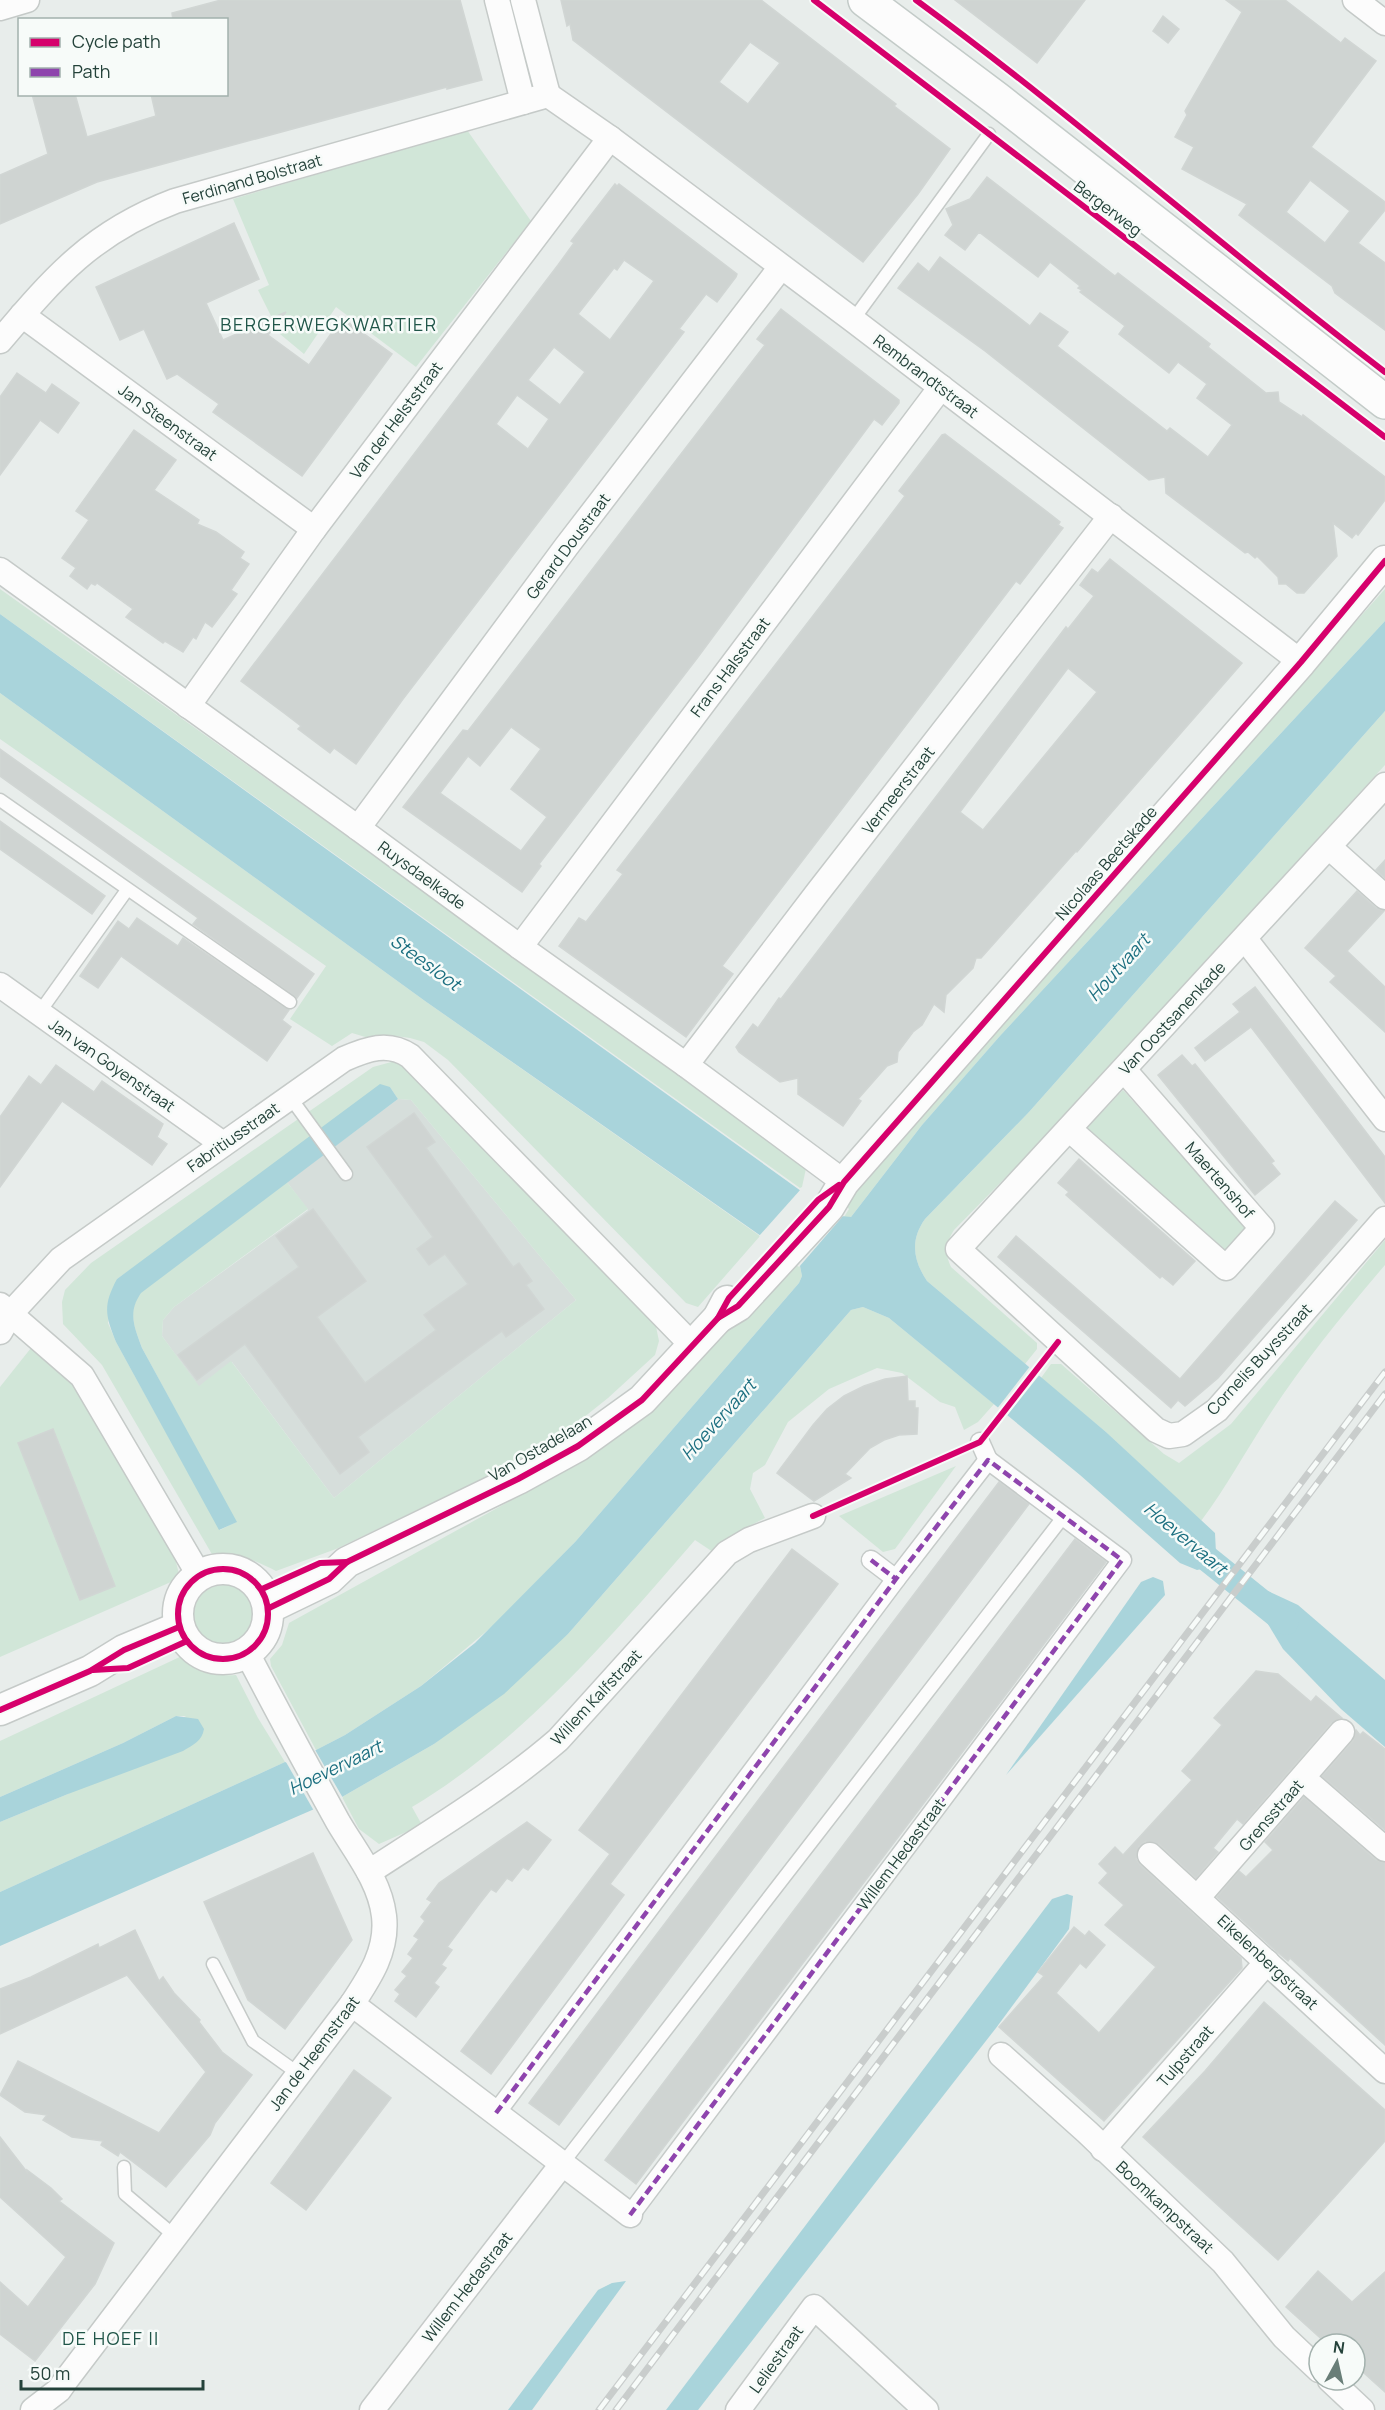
<svg xmlns="http://www.w3.org/2000/svg" width="1385" height="2410" font-family="Manrope,sans-serif">
	<style>
		.built { fill: #d6dedb }
		.green { fill: #d1e6d8; fill-rule: evenodd }
		.water { fill: #a9d4db }
		.pier { fill: #e8edeb }
		.lines { fill: none; stroke-linecap: round; stroke-linejoin: round }
		.canal { stroke: #a9d4db; stroke-width: 26 }
		.building { fill: #cfd4d2; stroke: #d1d6d4; stroke-width: 1.5; fill-rule: evenodd }
		.service-casing { stroke: #c5cac8; stroke-width: 15 }
		.pedestrian-casing { stroke: #c5cac8; stroke-width: 21 }
		.minor-casing { stroke: #c5cac8; stroke-width: 27 }
		.tertiary-casing { stroke: #c5cac8; stroke-width: 33 }
		.secondary-casing { stroke: #c3cbc8; stroke-width: 36 }
		.service { stroke: #fcfcfc; stroke-width: 12 }
		.pedestrian { stroke: #fcfcfc; stroke-width: 18 }
		.minor { stroke: #fcfcfc; stroke-width: 24 }
		.tertiary { stroke: #fcfcfc; stroke-width: 30 }
		.secondary { stroke: #fcfcfc; stroke-width: 33 }
		.rail-casing { stroke: #c9cdcc; stroke-width: 7 }
		.rail { stroke: #f7fbf9; stroke-width: 4.5; stroke-dasharray: 14; stroke-linecap: butt }
		.quiet { stroke: #8e44ad; stroke-width: 4.5; stroke-dasharray: 9 4.5; stroke-linecap: butt }
		.cycleway-casing { stroke: #f7fbf9; stroke-width: 10 }
		.cycleway { stroke: #d6006c; stroke-width: 6 }
		.labels { text-anchor: middle; dominant-baseline: central; stroke-width: 5; stroke-linejoin: round; paint-order: stroke }
		.street-label { font-size: 16px; fill: #24423a; stroke: #f7fbf9 }
		.neighbourhood-label { font-size: 18px; letter-spacing: 1.5px; fill: #1f5548; stroke: #f7fbf9 }
		.water-label { font-size: 18px; font-style: italic; fill: #1c6f80; stroke: #f7fbf9 }
	</style>
	<rect width="100%" height="100%" fill="#e8edeb"/>
	<path class="built" d="M398 1099 411 1100 576 1300 334 1498 232 1362 199 1387 162 1336 163 1320 174 1307 308 1210 287 1182Z"/>
	<g class="green">
		<path d="M467 130 531 221 416 367 336 307 304 354 280 334 258 290 269 285 233 199Z"/>
		<path d="M0 589 807 1164 802 1187 800 1188 0 614Z"/>
		<path d="M1385 589V621L999 1037 922 1125 851 1217H844L849 1209 844 1204 913 1117Z"/>
		<path d="M0 693 425 1001 760 1236 698 1307 686 1303 448 1060 424 1042 410 1038 396 1036 372 1039 352 1033 332 1046 290 1019 326 966 0 739Z"/>
		<path d="M1385 711V765L1054 1128 954 1230C945 1245 944 1251 951 1267L1037 1343V1349L1025 1364 927 1281C913 1260 910 1240 925 1219L1029 1112Z"/>
		<path d="M395 1061 405 1062 655 1322 659 1341 655 1355 608 1398 573 1426 509 1466 336 1549 276 1571C254 1560 238 1552 213 1556L102 1365 63 1324 62 1302 65 1290 91 1263 373 1067ZM390 1087 398 1099 411 1100 576 1300 334 1498 231 1361 199 1386 162 1336 163 1320 174 1307 308 1209 287 1182 140 1293C127 1313 135 1328 142 1348L236 1522 220 1530 116 1342 108 1323 117 1279Z"/>
		<path d="M1123 1090 1247 1229 1225 1254 1086 1129Z"/>
		<path d="M1385 1240V1265C1343 1314 1303 1363 1268 1417 1245 1452 1226 1488 1201 1521L1106 1432 1041 1378 1051 1364H1061L1164 1454 1179 1463 1231 1424Z"/>
		<path d="M793 1260 800 1266 802 1276 799 1283 576 1541 495 1624 421 1686 345 1735 316 1750 271 1666 270 1659 282 1645 289 1623 584 1460Z"/>
		<path d="M863 1307 889 1318 994 1404 978 1422 964 1430 955 1407 940 1402 902 1373 877 1368 829 1389 788 1422 765 1465 753 1473 750 1489 765 1518 738 1532 716 1554 695 1540C612 1636 521 1742 412 1807L422 1825 379 1844 359 1829 342 1797 434 1744 568 1634 851 1310Z"/>
		<path d="M31 1348 47 1352 81 1388 175 1558 180 1578 0 1657V1387Z"/>
		<path d="M956 1466 895 1549 883 1552 839 1516Z"/>
		<circle cx="224" cy="1616" r="31"/>
		<path d="M184 1655C198 1670 215 1677 236 1675L258 1718 285 1762 0 1892V1822L68 1794 186 1716H176L123 1743 0 1797V1741Z"/>
	</g>
	<g class="water">
		<path d="M0 614 801 1191 841 1216 851 1217 922 1125 999 1037 1385 621V711L1029 1112 925 1219C910 1240 913 1260 927 1281L1106 1432 1215 1533 1216 1553 1206 1568 1197 1570 1180 1563 1080 1475 889 1318 863 1307 851 1310 568 1634 504 1694 434 1744 342 1797 0 1946V1892L285 1762 288 1763 316 1750 345 1735 421 1686 475 1643 576 1541 799 1283 802 1276 800 1266 761 1236 425 1001 0 693Z"/>
		<path d="M380 1084 390 1087 398 1099 141 1293C127 1313 135 1328 142 1348L237 1522 219 1530 116 1342C105 1315 103 1305 117 1279Z"/>
		<path d="M1153 1577 1163 1581 1165 1595 1006 1775 1141 1582Z"/>
		<path d="M1268 1591 1298 1605 1385 1680V1747L1341 1709 1283 1649 1257 1606Z"/>
		<path d="M176 1716 198 1719 204 1729C202 1741 193 1745 183 1751L68 1794 0 1822V1797L123 1743Z"/>
		<path d="M1067 1894 1073 1896 1069 1929 996 2028 698 2410H666L1052 1899Z"/>
		<path d="M626 2281 532 2410H508L598 2290 612 2283Z"/>
	</g>
	<g class="pier">
		<path d="M801 1189 843 1216 799 1267 759 1236Z"/>
		<path d="M1031 1365 1041 1373 1005 1418 996 1410Z"/>
		<path d="M314 1748 343 1798 314 1811 286 1762Z"/>
	</g>
	<g class="lines">
		<path class="canal" d="M1184 1540 1286 1622"/>
	</g>
	<g class="building">
		<path d="M221 0H460L482 80 447 89V87L97 182 0 224V175L48 154 32 94H75L87 137 156 116 151 94H226V20H173L172 13Z"/>
		<path d="M561 0H761L896 104 894 106 950 149 918 194 863 262 573 40 570 24 567 26ZM750 42 780 63 748 104 719 82Z"/>
		<path d="M955 0H1085L1037 63Z"/>
		<path d="M1226 0H1285L1341 43 1345 38 1376 61 1311 147 1385 202V210L1358 243 1385 263V330L1335 293 1332 286 1239 215 1247 204 1182 169 1194 147 1175 137 1187 115 1185 111 1242 12ZM1310 180 1350 211 1325 243 1286 212Z"/>
		<path d="M1163 16 1179 29 1168 43 1153 31Z"/>
		<path d="M987 177 1115 276 1118 273 1187 326 1210 344 1208 347 1266 393 1278 392 1279 402 1302 417 1303 415 1385 477V500L1358 535 1356 533 1352 538 1333 523 1337 556 1304 593H1297L1286 584H1279L1278 577 1257 556 1255 558 1248 552 1245 553 1166 493 1165 477 1149 480 985 351 898 288 918 263 929 272 940 257 1030 326 1040 313 1068 332 1057 346 1167 431 1170 428 1208 457 1232 425 1197 398 1207 384 1178 362 1169 373 1119 334 1125 326 1080 292 1082 290 1078 288 1080 286 1050 262 1038 277 979 232 965 250 945 235 953 225 946 209 970 199Z"/>
		<path d="M615 184 617 186 619 184 724 264 737 274 736 277 717 302 706 294 679 329 684 332 403 699 356 764 334 748 330 753 298 729 301 726 284 713 241 681 558 265 574 243 571 241ZM624 260 654 281 610 340 578 314 614 268 617 270ZM554 347 585 372 560 405 528 380ZM517 395 549 419 528 449 496 424Z"/>
		<path d="M234 223 259 279 206 303 223 340 286 312 268 335 309 365 342 318 392 354 302 476 213 412 219 404 177 374 167 379 144 329 120 340 96 287Z"/>
		<path d="M781 309 899 400V403L882 425 874 419 698 657 539 864 541 866 522 892 403 807 463 730 468 731 741 376 765 345 757 339ZM511 727 541 749 511 789 547 817 521 851 440 793 468 756 480 766Z"/>
		<path d="M17 373 46 393 52 384 79 403 58 433 40 420 0 475V397Z"/>
		<path d="M134 430 176 460 154 490 199 520 197 524 216 532 244 552 240 558 249 564 231 590 237 594 212 627 205 622 196 639 193 637 183 652 165 641 163 643 126 617 133 609 97 583 95 585 91 583 87 589 70 576 76 568 62 558 89 520 76 511Z"/>
		<path d="M945 434 1050 514 1060 522 1058 525 1063 528 1020 584 1016 581 722 966 733 974 686 1037 559 946 579 918 586 922 623 874 617 870 883 525 905 496 899 491 942 435Z"/>
		<path d="M1110 559 1242 663 1077 852 1076 851 981 958H976L973 968 946 995 944 1012 934 1004 922 1025 913 1032 898 1052 897 1062 887 1066 858 1099 861 1101 843 1126 798 1094V1078L780 1082 739 1052 736 1047 753 1024 758 1028 779 998 781 999 1066 627 1068 629 1094 596 1080 585 1092 569 1098 573ZM1068 668 1097 692 983 830 960 812Z"/>
		<path d="M0 749 314 974 297 998 193 924 198 918 0 776Z"/>
		<path d="M0 821 105 896 92 914 0 849Z"/>
		<path d="M1385 860V878L1376 870Z"/>
		<path d="M1357 891 1376 908 1384 911 1347 951 1385 987V1032L1330 982 1336 976 1305 948Z"/>
		<path d="M137 918 178 946 183 938 289 1010 282 1020 291 1027 267 1061 121 956 98 988 80 976 118 921 129 929Z"/>
		<path d="M1255 987 1385 1157V1203L1251 1027 1205 1061 1195 1048 1240 1012 1233 1004Z"/>
		<path d="M1182 1055 1192 1066 1195 1064 1274 1161 1271 1163 1280 1174 1255 1195 1158 1075Z"/>
		<path d="M56 1065 94 1092 102 1081 163 1124 157 1137 167 1144 152 1165 62 1101 0 1187V1117L29 1076 41 1085Z"/>
		<path d="M414 1113 435 1142 426 1148 513 1267 519 1263 532 1281 526 1285 544 1309 506 1337 502 1331 358 1437 369 1452 340 1474 245 1344 197 1380 178 1355 299 1267 276 1236 313 1209 366 1281 317 1317 365 1383 436 1330 424 1315 468 1284 445 1254 429 1265 417 1249 433 1237 367 1147Z"/>
		<path d="M1079 1159 1195 1261 1173 1285 1162 1276 1160 1278 1066 1195 1069 1192 1058 1183Z"/>
		<path d="M1335 1201 1357 1220 1218 1378 1185 1406 1178 1400 1171 1408 998 1257 1016 1236 1180 1379Z"/>
		<path d="M907 1376 908 1401H915V1408H918L917 1434 899 1435 884 1440 870 1448 845 1474 851 1478 814 1501 777 1473 813 1425 827 1409 844 1396 864 1386 885 1379Z"/>
		<path d="M53 1429 115 1586 80 1600 18 1443Z"/>
		<path d="M999 1482 1029 1504 559 2125 529 2103Z"/>
		<path d="M1075 1539 1106 1562 636 2184 605 2160Z"/>
		<path d="M792 1549 838 1584 610 1884 624 1895 491 2074 461 2051 610 1854 579 1830Z"/>
		<path d="M1256 1671 1278 1674 1311 1702 1316 1696 1342 1718 1331 1723 1243 1824 1237 1819 1213 1848 1218 1852 1196 1878 1159 1844 1146 1841 1139 1846 1136 1859 1140 1865 1241 1958 1242 1968 1104 2121 999 2027 1044 1976 1038 1972 1074 1927 1085 1936 1089 1931 1105 1945 1086 1968 1080 1963 1056 1993 1099 2033 1156 1967 1105 1925 1124 1905 1099 1883 1108 1873 1099 1864 1115 1847 1123 1855 1192 1780 1182 1771 1222 1725 1214 1718Z"/>
		<path d="M1356 1730 1360 1735 1363 1732 1385 1749V1830L1322 1776 1353 1741Z"/>
		<path d="M1304 1797 1376 1860 1385 1863V2045L1290 1958 1288 1961 1275 1950 1217 1897 1239 1871 1246 1877 1273 1850 1265 1842Z"/>
		<path d="M527 1822 551 1840 528 1870 523 1867 512 1881 507 1878 496 1892 491 1889 480 1903 447 1947 452 1950 441 1965 446 1968 434 1983 439 1987 416 2017 395 2001 400 1994 395 1990 407 1976 402 1972 413 1958 408 1954 419 1939 414 1936 425 1921 421 1917 432 1902 427 1899 439 1883Z"/>
		<path d="M313 1853 352 1940 285 2029 248 2000 204 1902Z"/>
		<path d="M135 1930 159 1981 163 1977 174 1993 200 2020 199 2022 222 2052 252 2075 215 2123 210 2135 166 2187 120 2152 118 2156 101 2145 103 2141 72 2137 43 2120 47 2115 25 2112 0 2095 18 2061 159 2133 206 2072 127 1975 0 2034V1989L31 1977 98 1944 99 1948Z"/>
		<path d="M1264 2002 1385 2110V2141L1278 2260 1143 2137 1205 2071Z"/>
		<path d="M354 2070 391 2098 306 2210 271 2183Z"/>
		<path d="M0 2137 27 2172V2170L51 2188 62 2199 59 2201 114 2243 95 2284 35 2361 0 2334V2282L28 2307 66 2257 0 2197Z"/>
		<path d="M1318 2271 1352 2302 1385 2272V2392L1355 2365V2344H1327L1286 2307Z"/>
	</g>
	<g class="lines">
		<g class="service-casing">
			<g id="service">
				<path d="M853 320 989 134"/>
				<path d="M0 800 290 1002"/>
				<path d="M39 1013 127 890"/>
				<path d="M290 1097 346 1174"/>
				<path d="M213 1964 253 2041 299 2074"/>
				<path d="M563 2163 1064 1516"/>
				<path d="M124 2167 125 2194 176 2237"/>
			</g>
		</g>
		<g class="pedestrian-casing">
			<g id="pedestrian">
				<path d="M980 1442 988 1460"/>
				<path d="M871 1560 896 1579"/>
				<path d="M496 2113 896 1579 988 1460 1122 1560 630 2215"/>
			</g>
		</g>
		<g class="minor-casing">
			<g id="minor">
				<path d="M497 0 523 102"/>
				<path d="M523 0 548 95"/>
				<path d="M1355 0 1385 23"/>
				<path d="M0 8 27 0"/>
				<path d="M548 95 610 138 853 320 1301 662"/>
				<path d="M22 315 314 529"/>
				<path d="M0 341C55 276 93 232 175 201L548 95"/>
				<path d="M0 570 358 828 520 947 686 1065 844 1182"/>
				<path d="M188 706 314 529 610 138"/>
				<path d="M1385 785 958 1249 1156 1430 1169 1436 1183 1434 1217 1410 1385 1219"/>
				<path d="M358 828 566 547 781 267"/>
				<path d="M1329 847 1385 897"/>
				<path d="M1245 939 1385 1119"/>
				<path d="M520 947 941 387"/>
				<path d="M0 985 223 1144"/>
				<path d="M686 1065 818 892 1111 516"/>
				<path d="M1069 1129 1226 1268 1262 1228 1124 1070"/>
				<path d="M0 1305 82 1376 199 1575"/>
				<path d="M0 1332 11 1313 61 1259 344 1059C367 1049 388 1041 410 1056L692 1345"/>
				<path d="M1303 1778 1385 1849"/>
				<path d="M1150 1855 1385 2071"/>
				<path d="M369 1872C433 1830 500 1790 558 1740L727 1553 749 1540 813 1516"/>
				<path d="M1198 1897 1342 1732"/>
				<path d="M352 2004 630 2215"/>
				<path d="M1001 2055 1087 2132 1223 2262 1284 2337 1319 2370"/>
				<path d="M1103 2149 1267 1962"/>
				<path d="M1330 2380 1362 2410"/>
				<path d="M33 2410 59 2390 66 2380 352 2004C370 1977 388 1950 384 1916 380 1881 355 1851 338 1822 307 1766 277 1710 247 1653"/>
				<path d="M372 2410 563 2163"/>
				<path d="M738 2410 814 2307 926 2410"/>
			</g>
		</g>
		<g class="tertiary-casing">
			<g id="tertiary">
				<path d="M718 1318 738 1306 829 1207 844 1182 1301 662 1385 561"/>
				<circle cx="223" cy="1614" r="45"/>
				<path d="M269 1608 329 1579 347 1562 518 1479 578 1446 642 1400 718 1318 727 1301"/>
				<path d="M0 1710 90 1671 124 1650 179 1627"/>
			</g>
		</g>
		<g class="secondary-casing">
			<path id="secondary" d="M865 0 997 99 1385 402"/>
		</g>
		<use href="#service" class="service"/>
		<use href="#pedestrian" class="pedestrian"/>
		<use href="#minor" class="minor"/>
		<use href="#tertiary" class="tertiary"/>
		<use href="#secondary" class="secondary"/>
		<g class="rail-casing">
			<g id="rail">
				<path d="M599 2410 1385 1372"/>
				<path d="M616 2410 1385 1394"/>
			</g>
		</g>
		<use href="#rail" class="rail"/>
		<g class="quiet">
			<path d="M871 1560 896 1579"/>
			<path d="M496 2113 896 1579 988 1460 1122 1560 630 2215"/>
		</g>
		<g class="cycleway-casing">
			<g id="cycleway">
				<path d="M814 0 1385 437"/>
				<path d="M916 0C1077 118 1226 251 1385 372"/>
				<path d="M718 1318 738 1306 829 1207 844 1182 1301 662 1385 561"/>
				<path d="M813 1516 980 1442 1058 1342"/>
				<circle cx="223" cy="1614" r="45"/>
				<path d="M262 1589 320 1563 347 1562"/>
				<path d="M269 1608 329 1579 347 1562 518 1479 578 1446 642 1400 718 1318 729 1298 818 1200 839 1185"/>
				<path d="M93 1670 128 1668 187 1641"/>
				<path d="M0 1710 90 1671 124 1650 179 1627"/>
			</g>
		</g>
		<use href="#cycleway" class="cycleway"/>
	</g>
	<g class="labels">
		<g class="street-label">
			<text transform="translate(252 179) rotate(-16)">Ferdinand Bolstraat</text>
			<text transform="translate(1108 208) rotate(37)">Bergerweg</text>
			<text transform="translate(926 376) rotate(37)">Rembrandtstraat</text>
			<text transform="translate(396 420) rotate(-53)">Van der Helststraat</text>
			<text transform="translate(168 422) rotate(36)">Jan Steenstraat</text>
			<text transform="translate(568 546) rotate(-53)">Gerard Doustraat</text>
			<text transform="translate(730 667) rotate(-53)">Frans Halsstraat</text>
			<text transform="translate(898 790) rotate(-52)">Vermeerstraat</text>
			<text transform="translate(1106 863) rotate(-49)">Nicolaas Beetskade</text>
			<text transform="translate(422 875) rotate(36)">Ruysdaelkade</text>
			<text transform="translate(1172 1018) rotate(-47)">Van Oostsanenkade</text>
			<text transform="translate(112 1065) rotate(35)">Jan van Goyenstraat</text>
			<text transform="translate(233 1137) rotate(-35)">Fabritiusstraat</text>
			<text transform="translate(1220 1180) rotate(49)">Maertenshof</text>
			<text transform="translate(1259 1359) rotate(-47)">Cornelis Buysstraat</text>
			<text transform="translate(540 1448) rotate(-30)">Van Ostadelaan</text>
			<text transform="translate(596 1697) rotate(-47)">Willem Kalfstraat</text>
			<text transform="translate(1271 1815) rotate(-49)">Grensstraat</text>
			<text transform="translate(901 1854) rotate(-53)">Willem Hedastraat</text>
			<text transform="translate(1268 1962) rotate(43)">Eikelenbergstraat</text>
			<text transform="translate(314 2053) rotate(-53)">Jan de Heemstraat</text>
			<text transform="translate(1185 2056) rotate(-49)">Tulpstraat</text>
			<text transform="translate(1165 2207) rotate(43)">Boomkampstraat</text>
			<text transform="translate(467 2287) rotate(-52)">Willem Hedastraat</text>
			<text transform="translate(776 2359) rotate(-54)">Leliestraat</text>
		</g>
		<g class="neighbourhood-label">
			<text x="329" y="324">BERGERWEGKWARTIER</text>
			<text x="111" y="2338">DE HOEF II</text>
		</g>
		<g class="water-label">
			<text transform="translate(426 962) rotate(36)">Steesloot</text>
			<text transform="translate(1118 967) rotate(-48)">Houtvaart</text>
			<text transform="translate(718 1419) rotate(-48)">Hoevervaart</text>
			<text transform="translate(1186 1538) rotate(40)">Hoevervaart</text>
			<text transform="translate(335 1767) rotate(-26)">Hoevervaart</text>
		</g>
	</g>
	<rect x="18" y="18" width="210" height="78" fill="#f7fbf9" stroke="#a3b1ad" stroke-width="1.5"/>
	<rect x="30" y="38" width="30" height="9" fill="#d6006c" stroke="#a3b1ad" stroke-width="1.5"/>
	<text x="72" y="48" font-size="18" fill="#24423a">Cycle path</text>
	<rect x="30" y="68" width="30" height="9" fill="#8e44ad" stroke="#a3b1ad" stroke-width="1.5"/>
	<text x="72" y="78" font-size="18" fill="#24423a">Path</text>
	<g transform="translate(1337 2362) rotate(8)"><circle r="28" fill="#f7fbf9" stroke="#a3b1ad" stroke-width="1.5"/>
	<path d="M0-4.5L10 22L0 15L-10 22Z" fill="#697e78"/>
	<text y="-9" font-size="16" font-weight="bold" text-anchor="middle" fill="#24423a">N</text>
	</g>
	<path d="M21 2380v9h182v-9" fill="none" stroke="#24423a" stroke-width="3"/>
	<text x="30" y="2380" font-size="18" fill="#24423a" stroke="#f7fbf9" stroke-width="4.5" paint-order="stroke">50 m</text>
</svg>
